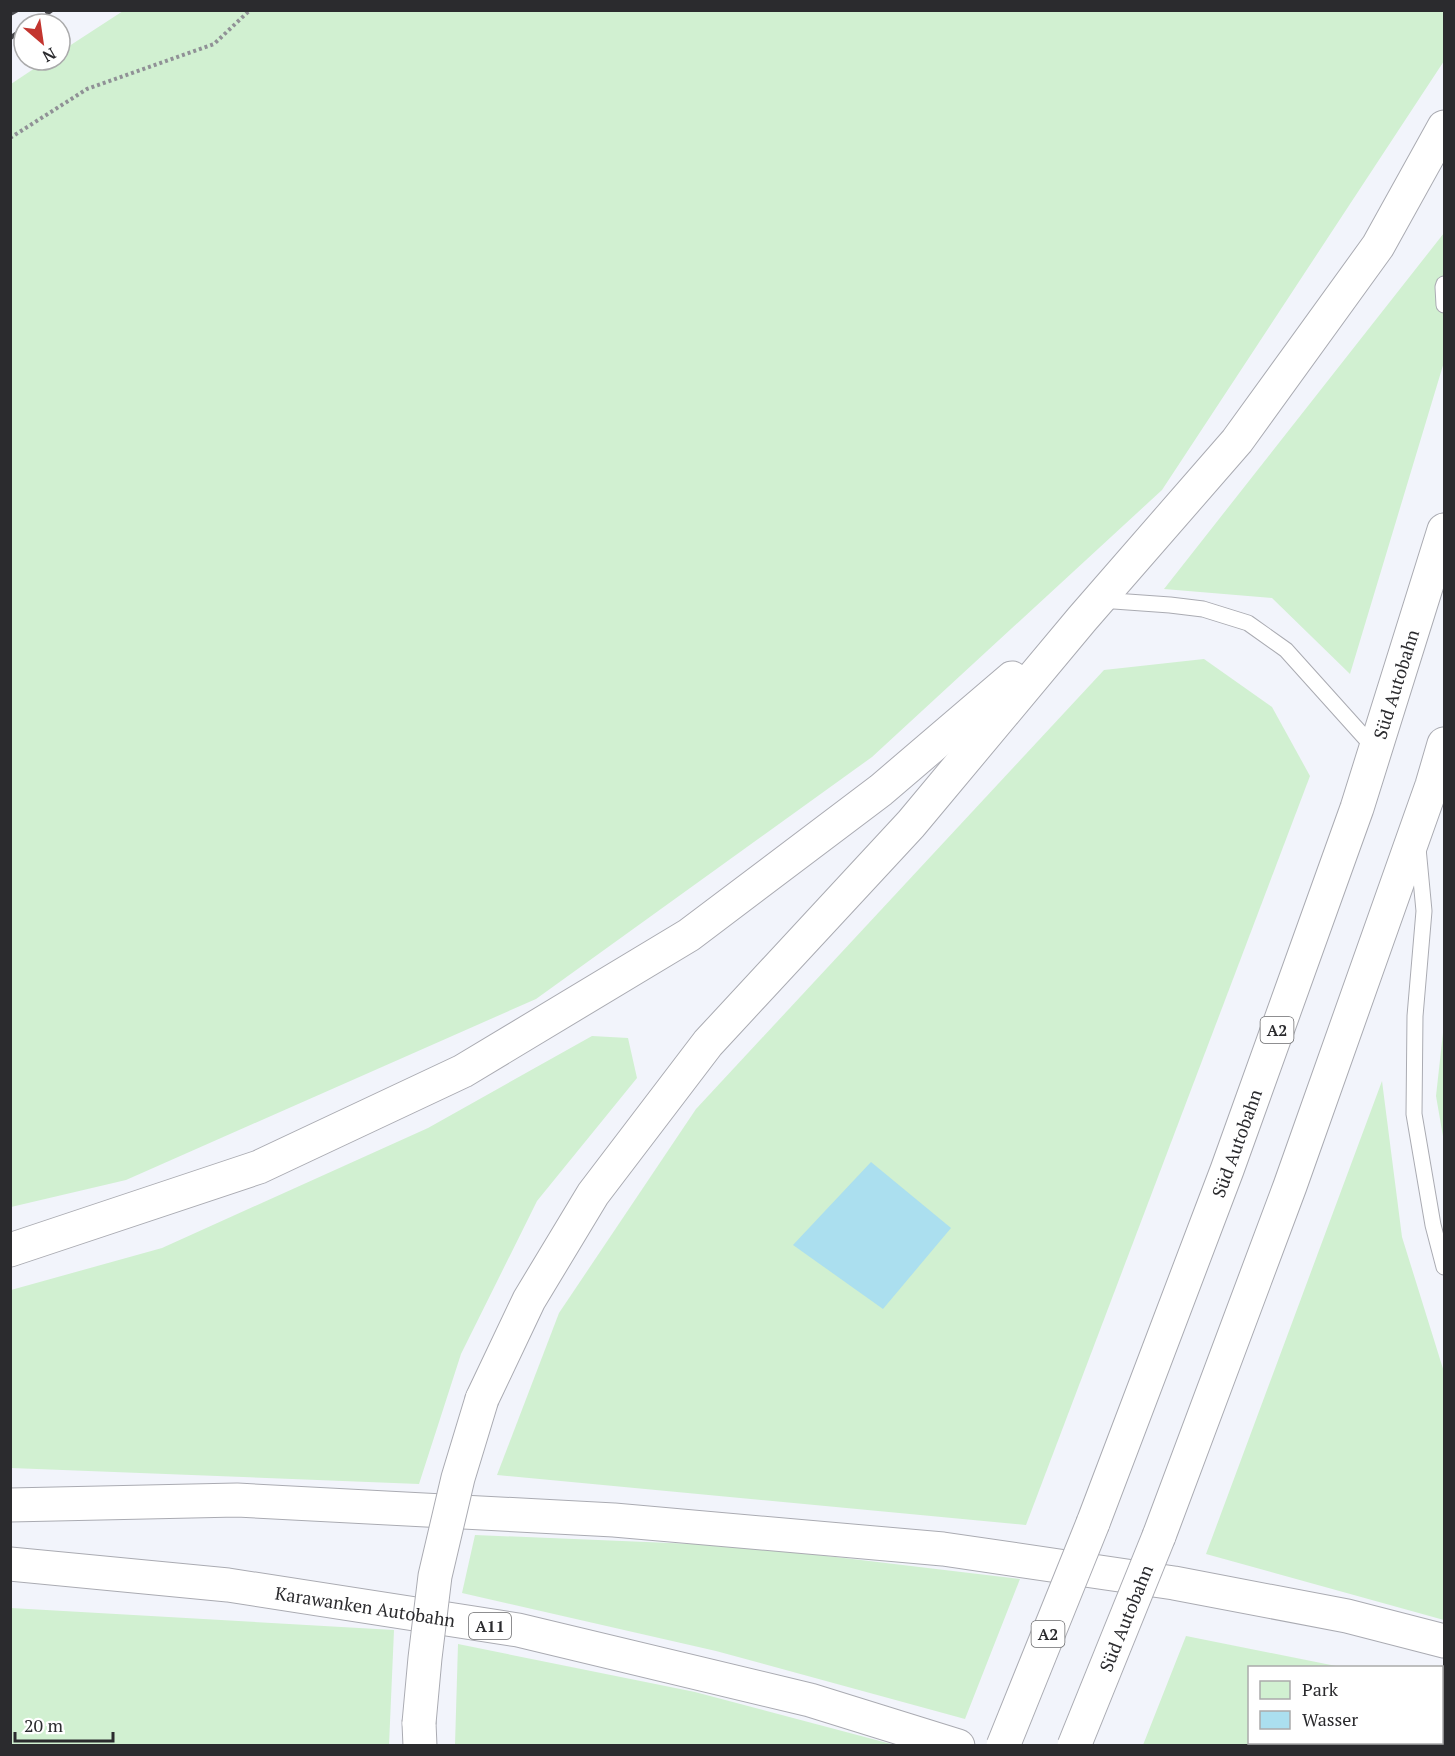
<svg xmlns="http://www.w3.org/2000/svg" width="1455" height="1756" font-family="'PT Serif',serif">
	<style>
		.green { fill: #d1f0d1 }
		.water { fill: #abdfef }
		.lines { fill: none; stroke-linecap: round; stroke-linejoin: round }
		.lane-casing { stroke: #aaabb2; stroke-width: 17 }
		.highway-casing { stroke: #aaabb2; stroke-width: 35 }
		.path { stroke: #909196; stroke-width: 4; stroke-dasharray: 3 3; stroke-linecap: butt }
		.lane { stroke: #fff; stroke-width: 15 }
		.highway { stroke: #fff; stroke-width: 33 }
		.rail { stroke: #48484c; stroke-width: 4.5; stroke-dasharray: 12 6; stroke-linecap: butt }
		.highway-bridge-casing { stroke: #aaabb2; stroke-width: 35; stroke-linecap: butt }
		.highway-bridge { stroke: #fff; stroke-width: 33 }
		.labels { text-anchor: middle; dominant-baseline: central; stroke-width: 6; stroke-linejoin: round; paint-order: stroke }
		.shield { fill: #fff; stroke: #6b6b6d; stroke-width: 1.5 }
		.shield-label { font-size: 16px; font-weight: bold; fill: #2b2b2e }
		.street-label { font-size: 18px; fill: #2b2b2e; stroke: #fff }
	</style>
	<rect width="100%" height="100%" fill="#f2f4fb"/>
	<g class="green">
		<path d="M123 11 1444 10V61L1162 490 872 757 536 999 126 1180 11 1207V84L47 60H60V52Z"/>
		<path d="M1444 233V362L1350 674 1272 598 1164 589Z"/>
		<path d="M1204 659 1272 707 1310 776 1026 1525 497 1475 559 1313 696 1109 1104 670Z"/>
		<path d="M1444 1024V1142L1436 1096Z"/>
		<path d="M592 1036 628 1038 637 1078 537 1201 461 1354 419 1484 11 1468V1290L162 1248 428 1128Z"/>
		<path d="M1382 1081 1402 1237 1444 1372V1620L1206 1554Z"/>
		<path d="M475 1535 742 1546 1020 1579 965 1719 716 1651 462 1593Z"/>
		<path d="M11 1608 394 1630 389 1745H11Z"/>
		<path d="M1186 1636 1341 1667 1250 1668V1742L1365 1743 1364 1745H1143Z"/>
		<path d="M458 1644 695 1692 895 1745H455Z"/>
	</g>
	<g class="water">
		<path d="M871 1162 951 1228 883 1309 793 1245Z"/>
		<path d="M1442 1697 1444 1698V1745H1364L1365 1742H1442Z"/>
	</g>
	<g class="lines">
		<g class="lane-casing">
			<g id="lane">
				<path d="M1444 284 1443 287 1444 305"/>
				<path d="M1100 600 1170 605 1203 609 1248 623 1286 650 1375 749"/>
				<path d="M1418 848 1424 911 1415 1016 1414 1114 1433 1225 1444 1267"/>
			</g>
		</g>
		<g class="highway-casing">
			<g id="highway">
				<path d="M10 1250 259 1167 463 1071 689 935 881 790 1012 678"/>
				<path d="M482 1399 529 1300 593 1194 708 1043 911 824 1082 619 1237 441 1378 246 1444 127"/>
				<path d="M10 1505 237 1500 614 1520 943 1549 1174 1583 1347 1616 1444 1641"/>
				<path id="s1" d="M1093 1523 1227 1170 1357 808 1444 530"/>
				<path d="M1159 1536 1290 1186 1432 785 1444 744"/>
				<path id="s2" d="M10 1564 228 1585 518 1630 810 1700 958 1746"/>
				<path d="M419 1723 420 1746"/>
			</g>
		</g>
		<path class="path" d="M10 138 87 89 214 44 250 10"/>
		<use href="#lane" class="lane"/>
		<use href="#highway" class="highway"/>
		<g class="rail">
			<path d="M10 14 17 10"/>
			<path d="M31 24 52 10"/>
			<path d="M10 38 24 29"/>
		</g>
		<g class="highway-bridge-casing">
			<g id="highway-bridge">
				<path d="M419 1723 425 1658 435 1576 458 1478 482 1399"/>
				<path d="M1003 1746 1093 1523"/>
				<path id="s3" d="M1074 1746 1159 1536"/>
			</g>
		</g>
		<use href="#highway-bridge" class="highway-bridge"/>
	</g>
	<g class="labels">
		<g class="shield">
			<rect x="1260.5" y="1017" width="33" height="26" rx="4.5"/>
			<rect x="469" y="1613" width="42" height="26" rx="4.5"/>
			<rect x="1031.5" y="1621" width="33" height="26" rx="4.5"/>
		</g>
		<g class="shield-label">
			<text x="1277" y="1030">A2</text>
			<text x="490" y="1626">A11</text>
			<text x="1048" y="1634">A2</text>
		</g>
		<g class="street-label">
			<text stroke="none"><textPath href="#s1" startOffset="892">Süd Autobahn</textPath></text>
			<text stroke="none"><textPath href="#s1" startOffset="406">Süd Autobahn</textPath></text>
			<text stroke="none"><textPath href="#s2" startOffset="358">Karawanken Autobahn</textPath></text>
			<text stroke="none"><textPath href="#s3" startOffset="138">Süd Autobahn</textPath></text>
		</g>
	</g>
	<rect width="1455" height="1756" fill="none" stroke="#2b2b2e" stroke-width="24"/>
	<rect x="1248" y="1666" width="195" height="78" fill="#ffffff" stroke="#aaaaab" stroke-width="1.5"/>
	<rect x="1260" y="1681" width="30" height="18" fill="#d1f0d1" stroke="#aaaaab" stroke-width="1.5"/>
	<text x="1302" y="1696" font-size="18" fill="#2b2b2e">Park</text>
	<rect x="1260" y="1711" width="30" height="18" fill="#abdfef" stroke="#aaaaab" stroke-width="1.5"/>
	<text x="1302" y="1726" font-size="18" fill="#2b2b2e">Wasser</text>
	<g transform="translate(42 42) rotate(151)"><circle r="28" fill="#ffffff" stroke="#aaaaab" stroke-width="1.5"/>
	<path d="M0-4.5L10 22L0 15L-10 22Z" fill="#c3352f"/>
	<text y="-9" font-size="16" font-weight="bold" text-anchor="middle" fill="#2b2b2e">N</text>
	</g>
	<path d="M15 1732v9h98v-9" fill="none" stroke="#2b2b2e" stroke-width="3"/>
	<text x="24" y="1732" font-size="18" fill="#2b2b2e" stroke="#ffffff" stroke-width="4.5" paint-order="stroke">20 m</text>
</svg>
